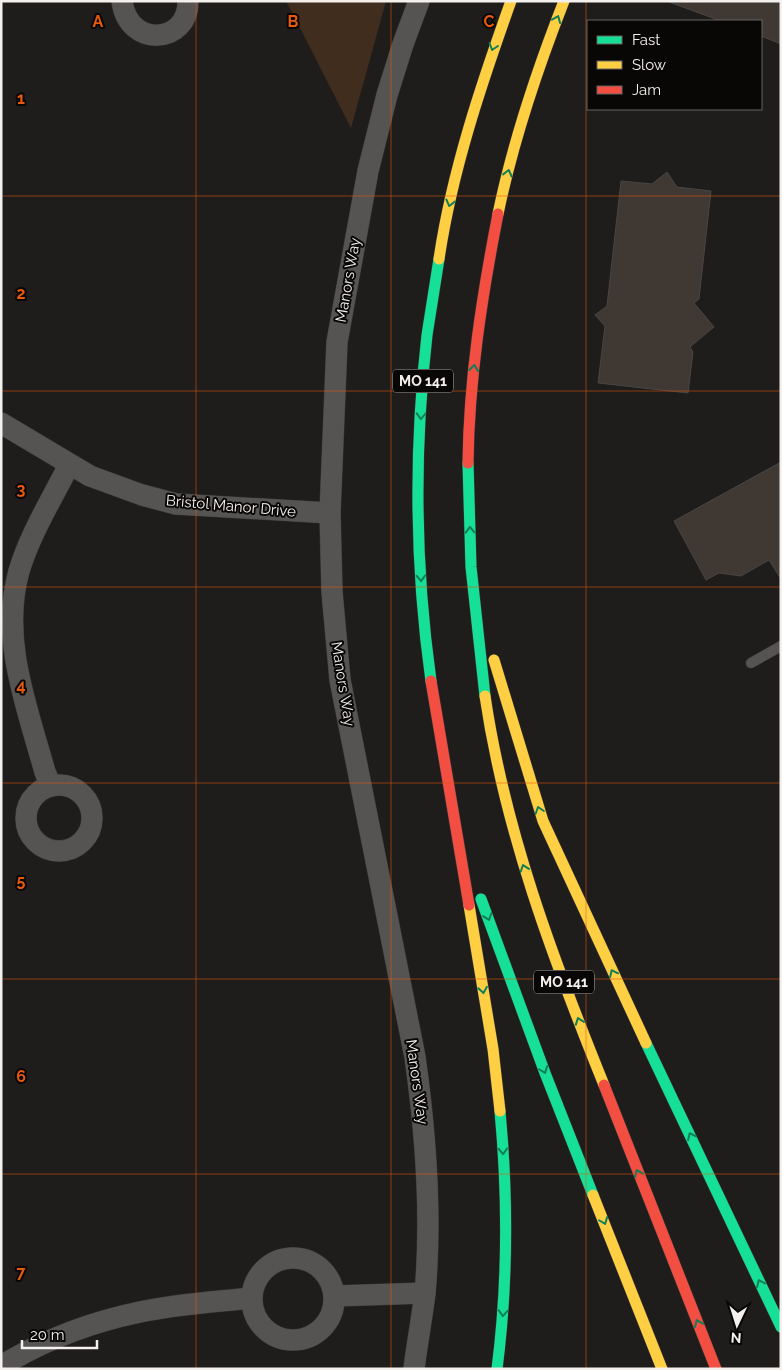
<svg xmlns="http://www.w3.org/2000/svg" width="782" height="1370" font-family="Raleway,sans-serif">
	<style>
		.green { fill: #412d1e }
		.building { fill: #403832; stroke: #484645 }
		.lines { fill: none; stroke-linecap: round; stroke-linejoin: round }
		.lane-casing { stroke: #3b3938; stroke-width: 11 }
		.street-casing { stroke: #3b3938; stroke-width: 22 }
		.fast-casing { stroke: #3b3938; stroke-width: 12 }
		.slow-casing { stroke: #3b3938; stroke-width: 12 }
		.jam-casing { stroke: #3b3938; stroke-width: 12 }
		.lane { stroke: #565452; stroke-width: 10 }
		.street { stroke: #565452; stroke-width: 21 }
		.fast { stroke: #16e098; stroke-width: 11 }
		.slow { stroke: #ffcf43; stroke-width: 11 }
		.jam { stroke: #f24e42; stroke-width: 11 }
		.oneway { stroke: #107e56 }
		.grid { fill: none; stroke: #e8590c; stroke-width: 1; stroke-opacity: 0.55 }
		.labels { text-anchor: middle; dominant-baseline: central; stroke-width: 4; stroke-linejoin: round; paint-order: stroke }
		.shield { fill: #090706; stroke: #aeaaa8; stroke-width: 1 }
		.shield-label { font-size: 14px; font-weight: bold; fill: #f4f0ee }
		.street-label { font-size: 15px; fill: #f4f0ee; stroke: #090706 }
		.grid-label { font-size: 16px; text-anchor: middle; font-weight: bold; fill: #e8590c; stroke: #090706; stroke-width: 4; stroke-linejoin: round; paint-order: stroke }
	</style>
	<rect width="100%" height="100%" fill="#1f1d1b"/>
	<path class="green" d="M286 1H386L351 128 295 18Z"/>
	<g class="building">
		<path d="M781 1V44L761 36V21H721L669 2Z"/>
		<path d="M667 172 677 187 711 191 699 299 694 303 714 327 690 347 693 352 688 393 598 383 605 326 595 315 607 306 621 181 652 184Z"/>
		<path d="M781 462V579L769 560 741 576 719 573 706 580 674 521Z"/>
	</g>
	<g class="lines">
		<g class="lane-casing">
			<path id="lane" d="M751 663 781 646"/>
		</g>
		<g class="street-casing">
			<g id="street">
				<path d="M122 1C128 49 189 44 188 1"/>
				<path d="M1 423 90 476 142 495 176 504 330 513"/>
				<circle cx="59" cy="818" r="33"/>
				<path d="M51 786 45 772C27 707 0 639 19 571 30 534 52 499 69 465"/>
				<circle cx="293" cy="1299" r="41"/>
				<path d="M335 1296 425 1293"/>
				<path d="M1 1366C44 1340 91 1322 140 1312 177 1304 214 1302 251 1298"/>
				<path d="M414 1369C417 1344 422 1318 425 1293 432 1215 426 1135 415 1057L340 680 332 592 330 513 337 342 368 171 387 95 403 44 419 1"/>
			</g>
		</g>
		<g class="fast-casing">
			<g id="fast">
				<path d="M468 463 471 567 485 696"/>
				<path d="M431 681C415 567 414 449 427 335 431 310 435 284 439 259"/>
				<path d="M481 899 545 1073 593 1195"/>
				<path d="M646 1043 781 1327"/>
				<path d="M497 1369C508 1283 508 1197 500 1111"/>
			</g>
		</g>
		<g class="slow-casing">
			<g id="slow">
				<path d="M498 214C513 141 537 70 564 1"/>
				<path d="M439 259C452 171 481 85 511 1"/>
				<path d="M494 660 543 821 646 1043"/>
				<path d="M485 696C505 831 553 959 604 1085"/>
				<path d="M469 905 493 1049 500 1111"/>
				<path d="M593 1195 662 1369"/>
			</g>
		</g>
		<g class="jam-casing">
			<g id="jam">
				<path d="M468 463C469 379 482 296 498 214"/>
				<path d="M431 681 469 905"/>
				<path d="M604 1085 716 1369"/>
			</g>
		</g>
		<use href="#lane" class="lane"/>
		<use href="#street" class="street"/>
		<use href="#fast" class="fast"/>
		<use href="#slow" class="slow"/>
		<use href="#jam" class="jam"/>
	</g>
	<defs><path id="oneway-chevron" d="M-2-3.5L2.5 0L-2 3.5" fill="none" stroke-width="1.6" stroke-linecap="round" stroke-linejoin="round" transform="scale(1.25)"/></defs>
	<g class="oneway">
		<use href="#oneway-chevron" transform="translate(557 19) rotate(-68)"/>
		<use href="#oneway-chevron" transform="translate(493 47) rotate(108)"/>
		<use href="#oneway-chevron" transform="translate(508 173) rotate(-76)"/>
		<use href="#oneway-chevron" transform="translate(450 203) rotate(104)"/>
		<use href="#oneway-chevron" transform="translate(474 368) rotate(-83)"/>
		<use href="#oneway-chevron" transform="translate(421 416) rotate(92)"/>
		<use href="#oneway-chevron" transform="translate(470 530) rotate(-92)"/>
		<use href="#oneway-chevron" transform="translate(421 578) rotate(87)"/>
		<use href="#oneway-chevron" transform="translate(539 810) rotate(-108)"/>
		<use href="#oneway-chevron" transform="translate(524 868) rotate(-109)"/>
		<use href="#oneway-chevron" transform="translate(488 917) rotate(71)"/>
		<use href="#oneway-chevron" transform="translate(613 973) rotate(-116)"/>
		<use href="#oneway-chevron" transform="translate(483 990) rotate(81)"/>
		<use href="#oneway-chevron" transform="translate(579 1021) rotate(-110)"/>
		<use href="#oneway-chevron" transform="translate(544 1070) rotate(69)"/>
		<use href="#oneway-chevron" transform="translate(691 1136) rotate(-115)"/>
		<use href="#oneway-chevron" transform="translate(503 1151) rotate(87)"/>
		<use href="#oneway-chevron" transform="translate(638 1173) rotate(-112)"/>
		<use href="#oneway-chevron" transform="translate(604 1221) rotate(69)"/>
		<use href="#oneway-chevron" transform="translate(760 1283) rotate(-115)"/>
		<use href="#oneway-chevron" transform="translate(503 1313) rotate(94)"/>
		<use href="#oneway-chevron" transform="translate(698 1323) rotate(-112)"/>
	</g>
	<path class="grid" d="M196 1V1369M391 1V1369M586 1V1369M1 196H781M1 391H781M1 587H781M1 783H781M1 979H781M1 1174H781"/>
	<g class="labels">
		<g class="shield">
			<rect x="393" y="369.5" width="60" height="23" rx="4"/>
			<rect x="534" y="970.5" width="60" height="23" rx="4"/>
		</g>
		<g class="shield-label">
			<text x="423" y="381">MO 141</text>
			<text x="564" y="982">MO 141</text>
		</g>
		<g class="street-label">
			<text transform="translate(348 280) rotate(-80)">Manors Way</text>
			<text transform="translate(231 506) rotate(5)">Bristol Manor Drive</text>
			<text transform="translate(343 684) rotate(81)">Manors Way</text>
			<text transform="translate(417 1082) rotate(82)">Manors Way</text>
		</g>
	</g>
	<g class="grid-label">
		<text x="98" y="27">A</text>
		<text x="293" y="27">B</text>
		<text x="489" y="27">C</text>
		<text x="21" y="104">1</text>
		<text x="21" y="299">2</text>
		<text x="21" y="495">3</text>
		<text x="21" y="691">4</text>
		<text x="21" y="886">5</text>
		<text x="21" y="1082">6</text>
		<text x="21" y="1278">7</text>
	</g>
	<rect width="782" height="1370" fill="none" stroke="#f4f0ee" stroke-width="5"/>
	<rect x="587" y="20" width="175" height="90" fill="#090706" stroke="#676463"/>
	<rect x="597" y="36" width="25" height="8" fill="#16e098" stroke="#676463"/>
	<text x="632" y="45" font-size="15" fill="#f4f0ee">Fast</text>
	<rect x="597" y="61" width="25" height="8" fill="#ffcf43" stroke="#676463"/>
	<text x="632" y="70" font-size="15" fill="#f4f0ee">Slow</text>
	<rect x="597" y="86" width="25" height="8" fill="#f24e42" stroke="#676463"/>
	<text x="632" y="95" font-size="15" fill="#f4f0ee">Jam</text>
	<g transform="translate(737 1325) rotate(184)" stroke="#090706" stroke-width="4" paint-order="stroke">
	<path d="M0-4L9 19L0 12L-9 19Z" fill="#f4f0ee"/>
	<text y="-8" font-size="14" font-weight="bold" text-anchor="middle" fill="#f4f0ee">N</text>
	</g>
	<path d="M22 1340v8h75v-8" fill="none" stroke="#f4f0ee" stroke-width="2.5"/>
	<text x="30" y="1340" font-size="15" fill="#f4f0ee" stroke="#090706" stroke-width="4" paint-order="stroke">20 m</text>
</svg>
